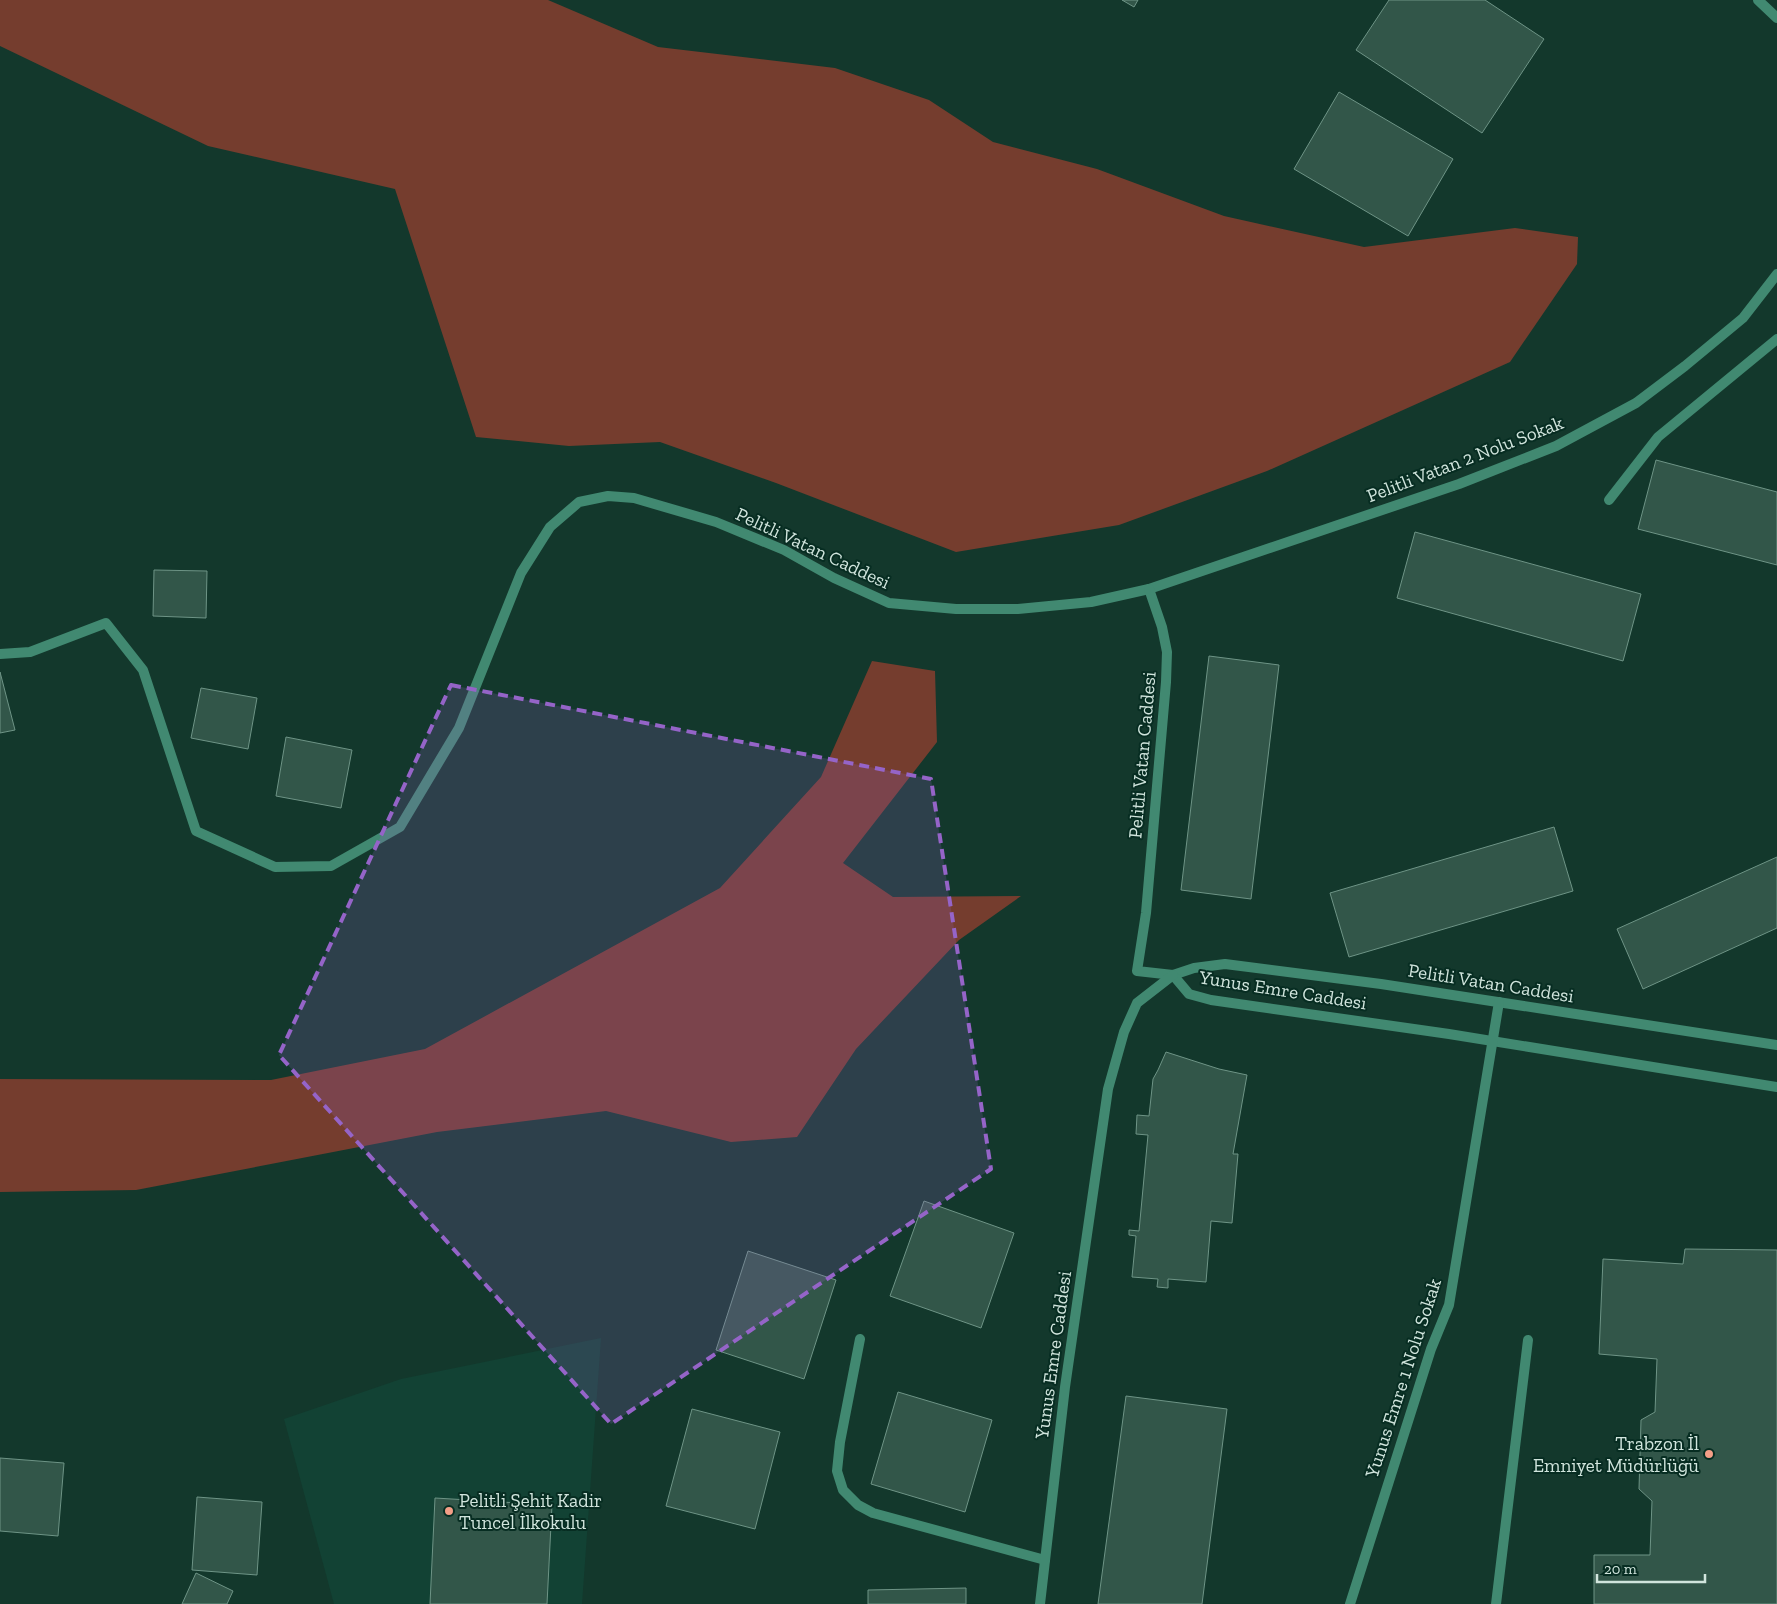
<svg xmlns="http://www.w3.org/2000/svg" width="1777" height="1604" font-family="'Zilla Slab',serif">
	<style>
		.built { fill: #124234 }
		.green { fill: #753d2e }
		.building { fill: #325649; stroke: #6e9486 }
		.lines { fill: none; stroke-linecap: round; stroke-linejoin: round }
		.service { stroke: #418971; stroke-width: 10 }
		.minor { stroke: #418971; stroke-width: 10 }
		.tertiary { stroke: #418971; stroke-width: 10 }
		.marked { fill: #9564c8; fill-opacity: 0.2; stroke: #9564c8; stroke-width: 4; stroke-dasharray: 10 6; stroke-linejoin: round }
		.poi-dot { fill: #f49e87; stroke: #072d22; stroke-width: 2 }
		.labels { text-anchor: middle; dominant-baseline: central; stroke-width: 4; stroke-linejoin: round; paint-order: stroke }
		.street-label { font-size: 19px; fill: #d1e5dd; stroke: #072d22 }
		.poi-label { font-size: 19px; fill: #d1e5dd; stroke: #072d22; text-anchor: end }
	</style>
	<rect width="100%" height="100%" fill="#13382c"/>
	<path class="built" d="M601 1338 582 1604H334L284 1419 401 1379Z"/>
	<g class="green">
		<path d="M0 0H548L658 47 835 68 929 100 993 142 1097 169 1224 216 1364 247 1515 228 1578 237 1577 264 1510 362 1267 471 1119 525 956 552 776 483 660 442 569 446 476 437 395 189 208 146 0 46Z"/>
		<path d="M872 661 935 671 937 742 843 863 893 897 1021 896 959 940 856 1049 797 1137 731 1142 606 1111 437 1132 136 1190 0 1192V1079L271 1080 425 1049 720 888 821 777Z"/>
	</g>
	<g class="building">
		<path d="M1122 0H1138L1134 7Z"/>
		<path d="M1389 0H1485L1544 39 1482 133 1356 50Z"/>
		<path d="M1339 92 1453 159 1408 236 1294 169Z"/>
		<path d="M1656 460 1777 492V565L1638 529Z"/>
		<path d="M1415 532 1641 594 1623 661 1397 598Z"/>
		<path d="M154 570 207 571 206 618 153 616Z"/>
		<path d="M1209 656 1279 665 1251 899 1181 890Z"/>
		<path d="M0 672 15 730 0 733Z"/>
		<path d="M201 688 257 698 248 749 191 738Z"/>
		<path d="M286 737 352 750 341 808 276 796Z"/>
		<path d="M1554 827 1573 891 1349 957 1330 893Z"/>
		<path d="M1777 857V928L1643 989 1617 929Z"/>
		<path d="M1166 1052 1219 1069 1247 1075 1233 1154H1238L1232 1223 1211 1221 1206 1282 1168 1279V1288L1157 1287 1158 1279 1132 1277 1136 1236 1129 1235V1230L1139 1231 1148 1135 1136 1134 1137 1115 1149 1116 1153 1079 1158 1070Z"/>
		<path d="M924 1201 1014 1233 981 1328 890 1296Z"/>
		<path d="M1685 1249 1777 1250V1604H1594V1555H1650L1652 1501 1639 1489 1641 1420 1655 1412 1657 1359 1599 1354 1603 1259 1683 1264Z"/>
		<path d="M748 1251 836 1280 804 1379 716 1350Z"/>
		<path d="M898 1392 992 1420 965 1512 871 1484Z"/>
		<path d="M1126 1396 1227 1409 1202 1604H1098Z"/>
		<path d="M692 1409 780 1432 755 1529 666 1506Z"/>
		<path d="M0 1458 64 1463 58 1536 0 1531Z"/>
		<path d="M197 1497 262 1502 257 1575 192 1570Z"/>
		<path d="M435 1498 552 1505 547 1604H430Z"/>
		<path d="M196 1573 233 1591 227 1604H182Z"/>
		<path d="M966 1588V1604H868V1590Z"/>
	</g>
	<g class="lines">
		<g class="service">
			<path d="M1609 500 1658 437 1777 339"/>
			<path d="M860 1339 840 1442 837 1471 843 1490 858 1505 873 1513 1045 1560"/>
			<path d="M1496 1604 1528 1340"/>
		</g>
		<g class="minor">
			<path d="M1758 0 1777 18"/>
			<path d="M0 654 30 652 106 623 143 670 196 831 275 867 331 866 400 827 459 728 521 573 550 527 579 502 608 496 634 498 716 522 784 550 834 578 889 603 956 609H1018L1091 602 1149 589 1459 484 1556 446 1636 403 1685 366 1743 318 1777 274"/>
		</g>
		<g class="tertiary">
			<path d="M1149 589 1162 627 1167 652 1166 682 1146 913 1137 971 1173 975 1194 968 1225 964 1381 984 1777 1045"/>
			<path d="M1173 975 1189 994 1211 1000 1449 1034 1777 1087"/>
			<path d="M1040 1604 1065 1387 1108 1089 1124 1032 1137 1003 1173 975"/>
			<path d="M1350 1604 1431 1349 1449 1305 1499 1002"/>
		</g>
	</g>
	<path class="marked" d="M451 685 931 779 991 1169 611 1424 279 1055Z"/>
	<g class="poi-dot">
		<circle cx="1709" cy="1454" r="5"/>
		<circle cx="449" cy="1511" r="5"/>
	</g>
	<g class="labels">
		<g class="street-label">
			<text transform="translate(1465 459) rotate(-21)">Pelitli Vatan 2 Nolu Sokak</text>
			<text transform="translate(813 548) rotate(25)">Pelitli Vatan Caddesi</text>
			<text transform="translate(1142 755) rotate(-85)">Pelitli Vatan Caddesi</text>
			<text transform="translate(1491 983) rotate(9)">Pelitli Vatan Caddesi</text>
			<text transform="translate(1283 990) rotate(9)">Yunus Emre Caddesi</text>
			<text transform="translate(1053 1355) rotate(-82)">Yunus Emre Caddesi</text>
			<text transform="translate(1403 1378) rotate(-72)">Yunus Emre 1 Nolu Sokak</text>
		</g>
		<g class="poi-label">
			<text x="1699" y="1443">Trabzon İl<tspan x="1699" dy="22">Emniyet Müdürlüğü</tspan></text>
			<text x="459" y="1500" text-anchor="start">Pelitli Şehit Kadir<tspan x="459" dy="22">Tuncel İlkokulu</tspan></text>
		</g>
	</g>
	<path d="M1597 1574v8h108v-8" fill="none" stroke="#d1e5dd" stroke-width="2.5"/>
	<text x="1604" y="1574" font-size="15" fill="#d1e5dd" stroke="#072d22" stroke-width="4" paint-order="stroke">20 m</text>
</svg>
